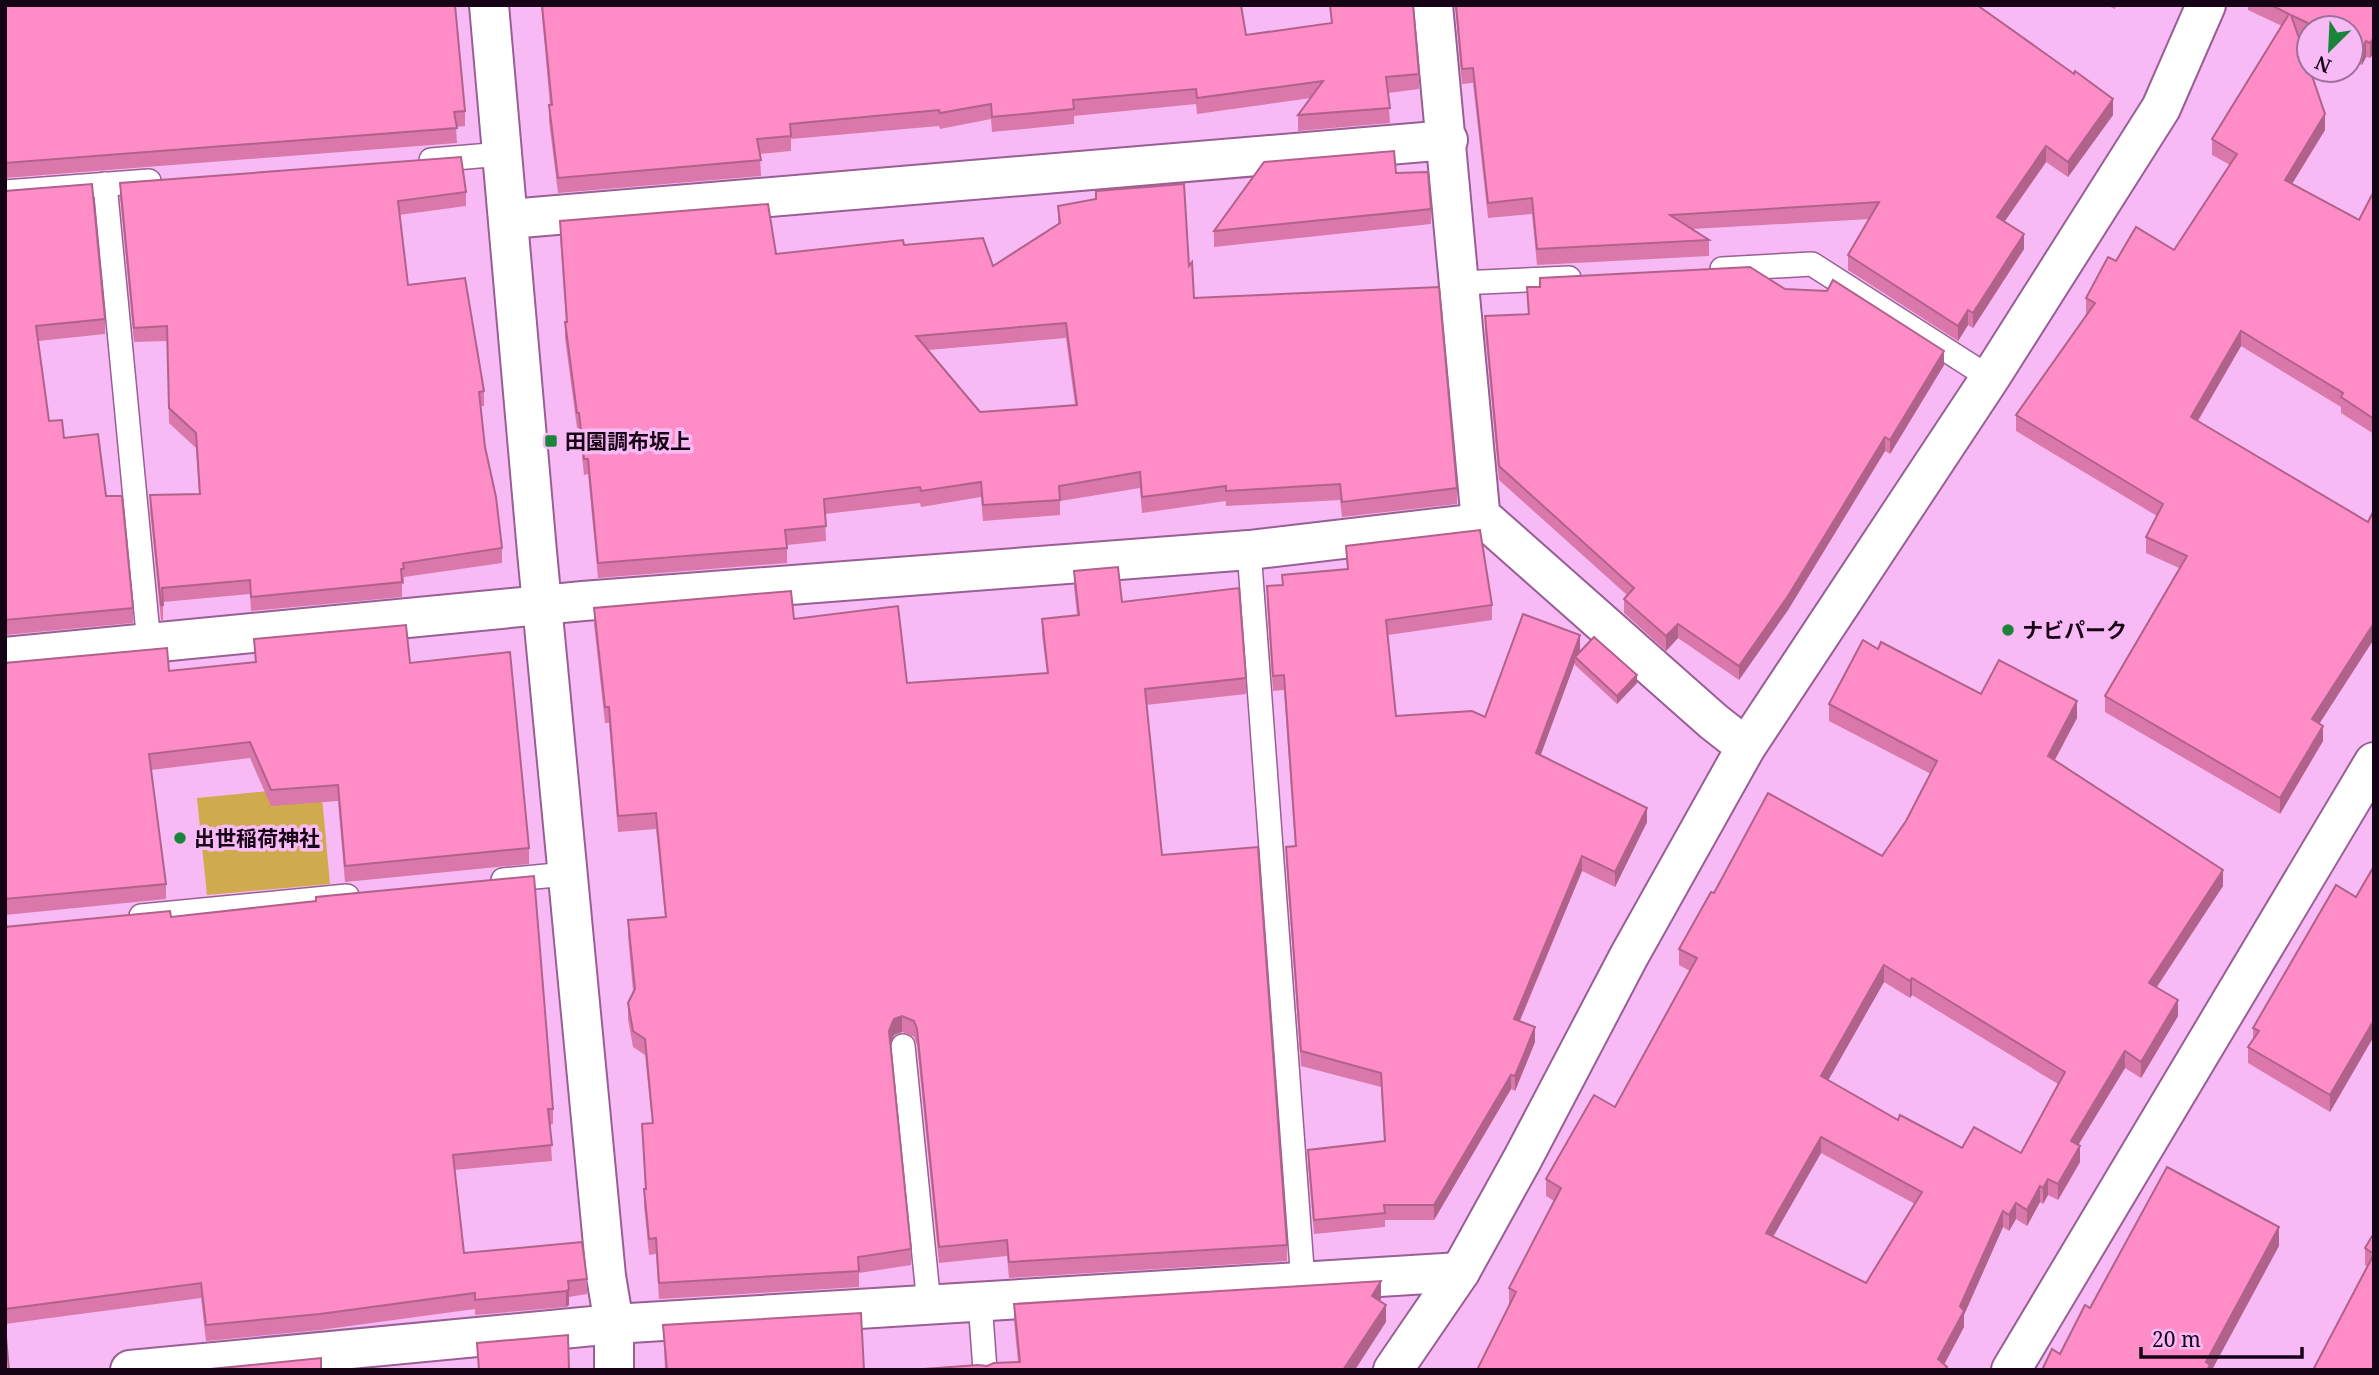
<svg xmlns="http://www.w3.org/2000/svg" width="2379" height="1375" font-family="'Noto Serif','Noto Sans JP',serif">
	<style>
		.green { fill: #cfab4d }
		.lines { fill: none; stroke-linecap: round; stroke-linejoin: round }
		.service-casing { stroke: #985f95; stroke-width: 26 }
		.minor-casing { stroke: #985f95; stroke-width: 42 }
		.tertiary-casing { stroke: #985f95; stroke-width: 42 }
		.service { stroke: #fff; stroke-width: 23 }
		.minor { stroke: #fff; stroke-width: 38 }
		.tertiary { stroke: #fff; stroke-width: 38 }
		.wall { fill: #da78ab; fill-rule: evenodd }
		.shaded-wall { fill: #b1628b }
		.building { fill: #fd8cc7; stroke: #b1628b; stroke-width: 2; fill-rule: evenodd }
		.poi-dot { fill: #19843a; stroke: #f8baf4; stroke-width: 2.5 }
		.labels { text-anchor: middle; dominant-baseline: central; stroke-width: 7; stroke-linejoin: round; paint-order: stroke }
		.poi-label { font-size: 21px; font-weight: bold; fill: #160316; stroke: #f8baf4; text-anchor: start }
	</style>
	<rect width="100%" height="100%" fill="#f8baf4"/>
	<path class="green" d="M321 786 330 884 207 895 197 798Z"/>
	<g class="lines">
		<g class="service-casing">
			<g id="service">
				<path d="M431 160 502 154"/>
				<path d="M105 184 149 644"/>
				<path d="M5 192 149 181"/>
				<path d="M1722 269 1812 264 1990 378"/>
				<path d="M1460 283 1569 278"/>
				<path d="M1249 550 1303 1282"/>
				<path d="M503 880 567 874"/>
				<path d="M141 916 347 896"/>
				<path d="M903 1046 929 1305"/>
				<path d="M980 1302 985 1370"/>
			</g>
		</g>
		<g class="minor-casing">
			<g id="minor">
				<path d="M1433 5 1481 522"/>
				<path d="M509 219 1448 140"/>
				<path d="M5 657 583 601 1249 550 1488 522 1714 722 1746 747"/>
				<path d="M130 1370 614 1324 1460 1272"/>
				<path d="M1393 1370 1460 1272 1523 1158 1629 956 1746 747 1990 378 2161 108 2206 5"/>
				<path d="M2011 1370 2374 762"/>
			</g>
		</g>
		<g class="tertiary-casing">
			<path id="tertiary" d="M489 5 537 552 606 1276 614 1324V1370"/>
		</g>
		<use href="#service" class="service"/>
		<use href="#minor" class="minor"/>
		<use href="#tertiary" class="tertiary"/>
	</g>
	<g class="wall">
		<path d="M5 5 465 111V126L456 127 457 143 5 178Z"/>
		<path d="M541 5H1241L1246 35 1331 23 1330 5 1419 74V89L1388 93 1390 123 1298 131V115L1311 98 1197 114 1196 104 1074 116V124L992 132 991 119 940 129 939 126 791 139V151L760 154 761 176 558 193 549 121 550 105Z"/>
		<path d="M1455 5H1977L2113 115 2068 177 2046 162 2005 221 2024 249 1973 328 1968 325 1958 341 1848 270V255L1870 219 1692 229 1709 240V256L1537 265 1532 214 1488 218 1473 83 1462 84Z"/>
		<path d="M2106 5H2116L2115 9Z"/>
		<path d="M2248 5H2374V53L2370 58 2366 57 2362 65 2351 60V28H2309V39L2298 34 2325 130 2292 184 2359 220 2374 191V434L2341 413V407L2241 346 2198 421 2368 522 2374 510V643L2372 642 2319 724 2323 741 2280 814 2105 712V696L2179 568 2146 553V537L2157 516 2016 431V415L2087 315 2086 314V298L2116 261 2174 250 2230 165 2212 155V139L2282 26 2248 10Z"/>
		<path d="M1396 173 1431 209V224L1214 247V231Z"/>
		<path d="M120 183 466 192V206L399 215 408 285 484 391V406H481L485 447 502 548V563L404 577V584H402V597L251 611 250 594 163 602V620H161L150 510V495L199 494 196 448 169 423 167 341 134 342 120 197Z"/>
		<path d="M5 191 105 319V334L38 341 49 421 64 438 106 496 133 608V623L5 635Z"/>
		<path d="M1058 206 1189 266 1194 298 1457 488V504L1342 517 1340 500 1226 506V501L1142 513 1140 488 1060 501V515L983 521 981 497 921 507 920 503 825 514 826 541 787 545V563L598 578 588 474 584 475 579 428H577L565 338V322H566L560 237V221L776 254 904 245 993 266 1058 224ZM1066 338 1075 405 980 412 928 350Z"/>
		<path d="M1540 278 1785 289 1944 365 1890 454 1885 451 1788 610 1739 680 1678 638 1666 651 1624 613V599L1627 595 1499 480 1485 331V316L1528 314 1527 287H1540Z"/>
		<path d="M1346 546 1492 605V620L1388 635 1396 716 1485 717 1580 650 1578 654 1637 683 1617 704 1575 665V662L1540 756 1647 822 1615 887 1582 871 1520 1021 1535 1042 1515 1091 1511 1089 1434 1220H1385V1227L1314 1234 1308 1165V1150L1384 1141 1381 1087 1301 1066 1286 861V847L1295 846 1284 690 1273 691 1267 601V586L1282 585V575L1347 569Z"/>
		<path d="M1074 571 1122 602 1246 678V694L1146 705 1162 855 1287 1245V1261L1009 1278 1007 1256 939 1263 917 1045 914 1037 902 1032 894 1035 890 1044 911 1249V1265L859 1273V1287L659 1299 656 1254 649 1255 644 1205V1189H645L642 1124 652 1123 645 1055 633 1047 628 1019V1003L633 991 628 936V920L665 917 656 829 618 832 609 723H605L594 624V608L794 619 907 683 1047 673 1042 635V619L1077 615 1074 587Z"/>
		<path d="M254 639 410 663 529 848V864L345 882 338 801 271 806 250 758 151 770 166 884V899L5 915V663L169 671 255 662Z"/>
		<path d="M1878 649 1981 694 2077 718 2054 760 2223 886 2156 987 2178 1016 2141 1078 2125 1068 2078 1145 2080 1162 2058 1200 2048 1195 2043 1204 2040 1202 2027 1226 2016 1219 2009 1231 2003 1227 1964 1315V1327L1944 1365 1947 1370 1509 1305V1288L1554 1201 1546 1196V1179L1615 1107 1690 971 1679 965V949L1714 893 1882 856 1906 821 1931 774 1829 721V704ZM1884 982 1910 998 1912 995 2058 1084 2021 1153 1962 1148 1898 1120 1828 1080ZM1821 1153 1915 1204 1866 1283 1773 1237Z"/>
		<path d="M2374 866V1036L2330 1112 2248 1063V1047L2253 1040V1028L2356 897Z"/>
		<path d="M171 917 553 1109V1124L550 1125 552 1161 454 1170 464 1253 587 1279V1294L569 1297V1305L566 1307 475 1315V1309L320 1330 206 1341 201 1298 5 1324V927Z"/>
		<path d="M2374 1233V1370L2367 1266 2365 1265V1248Z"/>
		<path d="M1381 1299 1380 1301 1386 1322 987 1366 1018 1362 1014 1321V1304Z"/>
		<path d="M663 1325 864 1370H665Z"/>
	</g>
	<g class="shaded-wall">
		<path d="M2374 37V53L2370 58V43Z"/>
		<path d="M2366 41V57L2362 65V50Z"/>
		<path d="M2113 99V115L2068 177V162Z"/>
		<path d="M2325 114V130L2285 195V180Z"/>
		<path d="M2046 146V162L1997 232V217Z"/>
		<path d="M2024 234V249L1973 328V313Z"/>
		<path d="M1968 310V325L1958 341V326Z"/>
		<path d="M2241 331V346L2191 432V417Z"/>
		<path d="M1944 351V365L1890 454V440Z"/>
		<path d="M1885 437V451L1788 610 1739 680V666Z"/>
		<path d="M1678 624V638L1666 651V636Z"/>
		<path d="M2372 626V642L2312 735V719Z"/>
		<path d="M1580 635V650L1577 659 1575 657V662L1536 768V753Z"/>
		<path d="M1637 675V683L1617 704V696Z"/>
		<path d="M2077 701V718L2048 773V756Z"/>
		<path d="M2323 726V741L2280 814V798Z"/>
		<path d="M1647 808V822L1615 887V872Z"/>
		<path d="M1582 856V871L1514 1034V1019Z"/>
		<path d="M2223 870V886L2149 999V983Z"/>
		<path d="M1884 965V982L1821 1093V1076Z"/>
		<path d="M1912 978V995L1910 998V981Z"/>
		<path d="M2178 1000V1016L2141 1078V1062Z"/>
		<path d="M902 1016V1032L894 1035 889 1047V1031L894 1019Z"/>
		<path d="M2374 1020V1036L2330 1112V1095Z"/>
		<path d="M1535 1027V1042L1515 1091V1076Z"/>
		<path d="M2125 1051V1068L2071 1157V1141Z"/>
		<path d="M1511 1075V1089L1434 1220V1205Z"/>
		<path d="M1821 1137V1153L1766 1249V1233Z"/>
		<path d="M2080 1146V1162L2058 1200V1184Z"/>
		<path d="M2048 1179V1195L2043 1204V1188Z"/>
		<path d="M2040 1186V1202L2027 1226V1210Z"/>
		<path d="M2016 1203V1219L2009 1231V1215Z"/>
		<path d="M2003 1211V1227L1964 1315V1327L1941 1370 1938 1359 1960 1306Z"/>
		<path d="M2279 1227V1246L2212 1370H2206V1362Z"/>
		<path d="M1381 1281V1299L1372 1313V1296Z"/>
		<path d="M569 1289V1305L566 1307V1291Z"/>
		<path d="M1386 1305V1322L1355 1370H1343Z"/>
	</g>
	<g class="building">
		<path d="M5 5H455L465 111 454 112 457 128 5 163Z"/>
		<path d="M542 5H1241L1246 35 1332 23 1330 5H1413L1419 74 1386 77 1390 108 1298 115 1323 81 1197 98 1196 89 1073 100 1074 109 992 117 991 104 940 113 939 110 790 124 791 136 757 139 761 160 558 178 549 105H552Z"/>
		<path d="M1456 5H1977L2074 74 2075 71 2113 99 2068 162 2046 146 1997 217 2024 234 1973 313 1968 310 1958 326 1848 255 1879 202 1670 215 1709 240 1537 249 1532 198 1488 203 1473 68 1462 69Z"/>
		<path d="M2271 5H2374V37L2370 43 2366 41 2362 50 2351 44V28H2318L2291 15 2309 67V70H2310L2325 114 2285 180 2359 220 2374 191V419L2341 397 2343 393 2241 331 2191 417 2368 522 2374 510V627L2372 626 2312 719 2323 726 2280 798 2105 696 2187 556 2146 537 2163 504 2016 415 2095 303 2086 298 2108 257 2116 261 2136 227 2174 250 2237 154 2212 139 2289 14Z"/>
		<path d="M1394 151 1396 173 1428 172 1431 209 1214 231 1264 162Z"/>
		<path d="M461 157 466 192 398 201 408 285 465 278 484 391 479 392 485 447 496 497 502 548 403 563 404 569H401L402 582 251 597 250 580 162 588 163 605H161L150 495 200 494 196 433 169 408 167 326 134 328 120 183Z"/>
		<path d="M92 184 105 319 36 326 49 421 62 420 64 438 98 434 106 496H122L133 608 5 620V191Z"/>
		<path d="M1184 184 1189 266 1192 262 1194 298 1439 287 1457 488 1342 502 1340 484 1226 491V486L1142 497 1140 472 1059 486 1060 500 983 505 981 482 921 491 920 487 824 499 826 526 785 530 787 548 598 563 588 459H584L579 413H577L565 322H567L560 221 768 204 776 254 903 240 904 245 983 238 993 266 1060 223 1058 206 1096 199V191ZM1066 323 1077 405 980 412 916 336Z"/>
		<path d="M1750 267 1785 289 1827 291 1833 280 1944 351 1890 440 1885 437 1788 596 1739 666 1678 624 1666 636 1624 599 1634 588 1499 466 1485 316 1529 314 1527 287H1540V278Z"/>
		<path d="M1480 530 1492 605 1386 620 1396 716 1472 711 1485 717 1523 614 1580 635 1536 753 1647 808 1615 872 1582 856 1514 1019 1535 1027 1515 1076 1511 1075 1434 1205H1384L1385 1213 1314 1220 1308 1150 1385 1141 1381 1073 1301 1051 1286 847 1296 846 1284 675 1273 676 1267 586 1283 585 1282 575 1348 569 1346 546Z"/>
		<path d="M1118 567 1122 602 1239 588 1246 678 1145 689 1162 855 1258 847 1287 1245 1009 1262 1007 1240 939 1247 917 1029 914 1021 902 1016 894 1019 889 1031 911 1249 858 1257 859 1271 659 1283 656 1238 649 1239 644 1189H646L642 1124 653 1123 645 1039 633 1031 628 1003 635 989 628 920 666 917 656 813 618 816 609 707H605L594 608 791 591 794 619 898 606 907 683 1048 673 1042 619 1079 615 1074 571Z"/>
		<path d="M406 625 410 663 510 652 529 848 345 866 338 785 271 790 250 742 149 754 166 884 5 899V663L167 648 169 671 256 662 254 639Z"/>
		<path d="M1594 637 1637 675 1617 696 1575 657Z"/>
		<path d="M1863 640 1878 649 1881 642 1981 694 1999 660 2077 701 2048 756 2223 870 2149 983 2178 1000 2141 1062 2125 1051 2071 1141 2080 1146 2058 1184 2048 1179 2043 1188 2040 1186 2027 1210 2016 1203 2009 1215 2003 1211 1960 1306 1964 1311 1938 1359 1947 1367 1945 1370H1477L1516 1292 1509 1288 1561 1188 1546 1179 1594 1095 1615 1107 1697 958 1679 949 1711 892 1714 893 1768 793 1882 856 1906 821 1937 761 1829 704ZM1884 965 1910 981 1912 978 2065 1072 2021 1153 1974 1127 1962 1148 1900 1115 1898 1120 1821 1076ZM1821 1137 1922 1192 1866 1283 1766 1233Z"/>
		<path d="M2374 866V1020L2330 1095 2248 1047 2259 1031 2253 1028 2336 885 2356 897Z"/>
		<path d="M534 876 553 1109H548L552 1145 453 1155 464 1253 582 1242 587 1279 568 1281 569 1289 566 1291 475 1300V1293L320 1314 206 1325 201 1283 5 1309V927L170 911 171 917 316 901V897Z"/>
		<path d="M2167 1167 2279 1227 2206 1362 2210 1365 2207 1370H2042L2052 1349 2060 1354 2085 1305 2090 1308Z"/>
		<path d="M2374 1233V1254L2365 1248Z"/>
		<path d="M2374 1254V1370H2313Z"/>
		<path d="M1381 1281 1372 1296 1386 1305 1343 1370H910L978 1365 987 1366 994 1363 1020 1362 1014 1304Z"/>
		<path d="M861 1313 864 1370H667L663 1325Z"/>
		<path d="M5 1327 9 1370H5Z"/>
		<path d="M568 1335 569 1370H479L477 1343Z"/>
		<path d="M321 1358V1370H211V1369Z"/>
	</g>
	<g class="poi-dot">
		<rect x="544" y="434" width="14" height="14" rx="3.5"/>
		<circle cx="2008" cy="630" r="7"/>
		<circle cx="180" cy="838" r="7"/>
	</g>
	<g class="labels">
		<g class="poi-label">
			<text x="565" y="441">田園調布坂上</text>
			<text x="2022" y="630">ナビパーク</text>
			<text x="194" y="838">出世稲荷神社</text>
		</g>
	</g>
	<rect width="2379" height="1375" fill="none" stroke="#160316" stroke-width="14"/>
	<g transform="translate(2330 49) rotate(204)"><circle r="33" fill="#f8baf4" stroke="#9e719b" stroke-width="2"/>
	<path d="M0-5L12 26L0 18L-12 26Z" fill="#19843a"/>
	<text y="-10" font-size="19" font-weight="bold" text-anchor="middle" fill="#160316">N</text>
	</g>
	<path d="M2141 1347v10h161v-10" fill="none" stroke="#160316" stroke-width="3.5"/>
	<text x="2152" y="1347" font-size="21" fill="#160316" stroke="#f8baf4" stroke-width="5" paint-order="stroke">20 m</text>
</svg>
